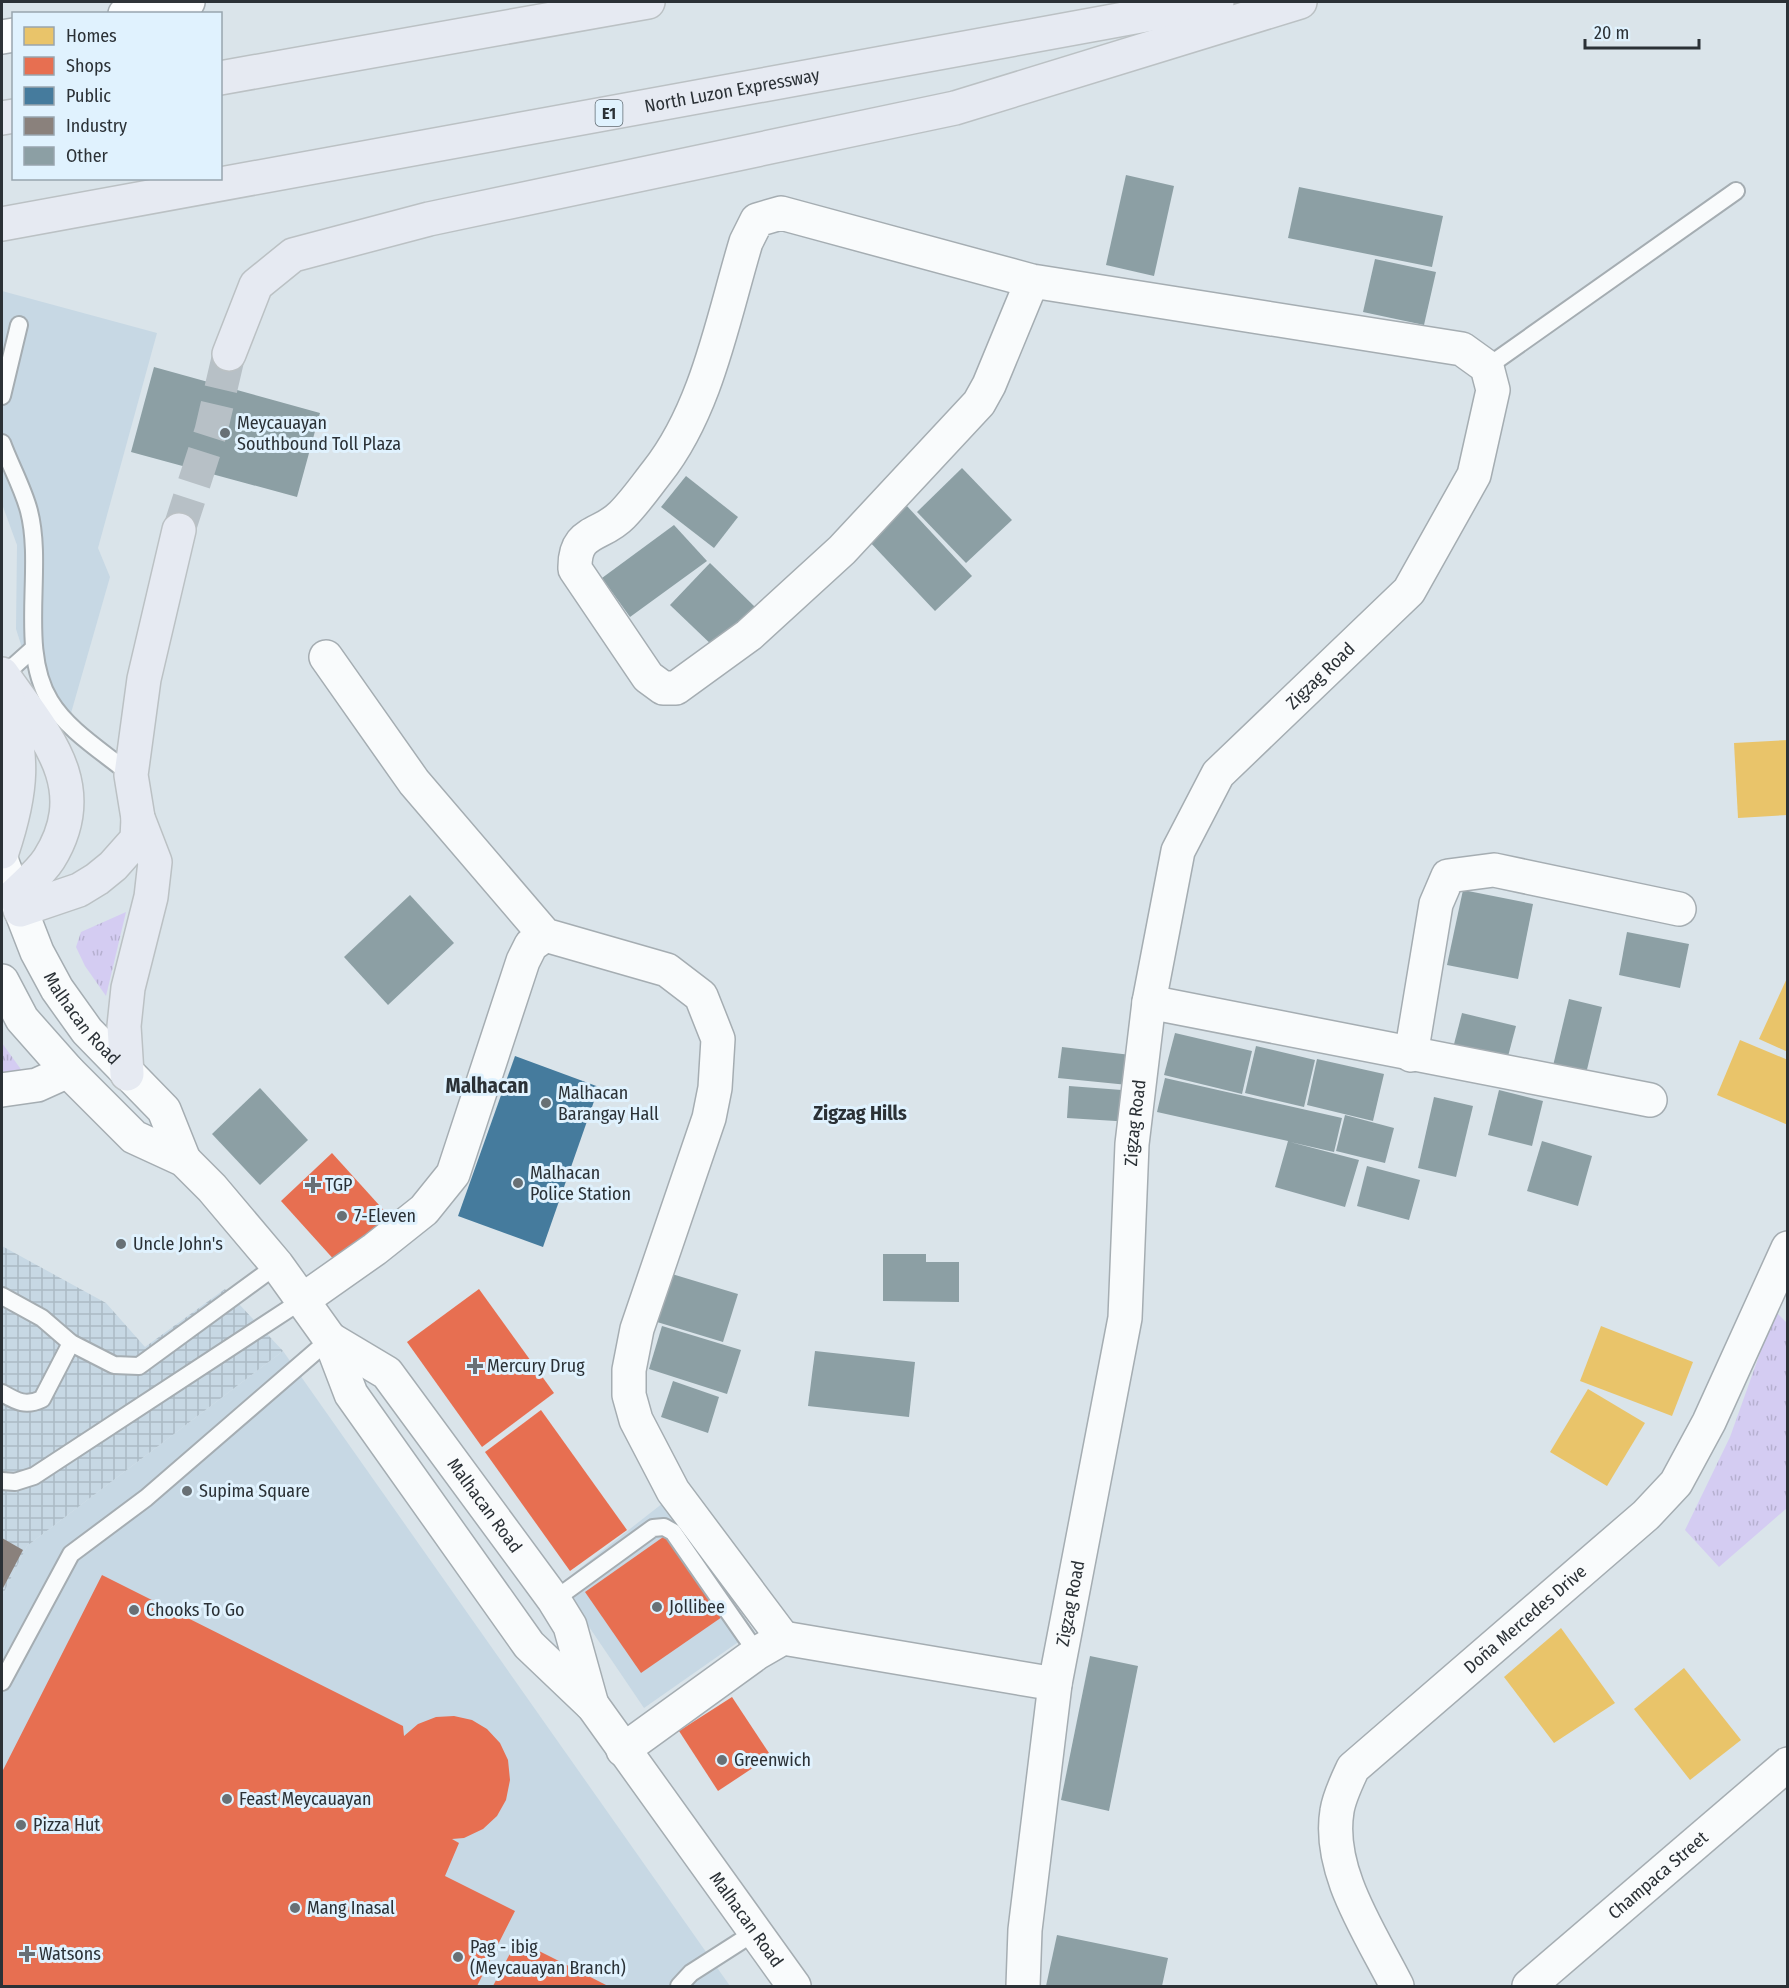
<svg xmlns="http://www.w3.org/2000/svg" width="1789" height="1988" font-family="'Fira Sans Condensed',sans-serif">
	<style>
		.built { fill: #c7d8e4 }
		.industrial { fill: url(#industrial-grid) }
		.grass { fill: url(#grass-tufts) }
		.homes { fill: #e9c46a }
		.shops { fill: #e76f51 }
		.public { fill: #457b9d }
		.industry { fill: #8a817c }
		.building { fill: #8c9fa4 }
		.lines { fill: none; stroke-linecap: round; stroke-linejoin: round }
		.highway-tunnel { stroke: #b7c0c6; stroke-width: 33; stroke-dasharray: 33 16; stroke-linecap: butt }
		.lane-casing { stroke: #a5adb2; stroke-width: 20 }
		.street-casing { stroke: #a5adb2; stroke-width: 36 }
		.secondary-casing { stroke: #a5adb2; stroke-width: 36 }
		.highway-casing { stroke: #bbc1c4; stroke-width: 36 }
		.lane { stroke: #f9fbfc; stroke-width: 16 }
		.street { stroke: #f9fbfc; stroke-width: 33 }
		.secondary { stroke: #f9fbfc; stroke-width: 33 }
		.highway { stroke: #e6eaf2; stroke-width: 33 }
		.poi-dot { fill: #687075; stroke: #e0f2fe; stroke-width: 2 }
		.labels { text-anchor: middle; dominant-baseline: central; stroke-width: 6; stroke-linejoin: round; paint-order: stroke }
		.shield { fill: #e0f2fe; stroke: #616b72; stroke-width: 1.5 }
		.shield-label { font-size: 16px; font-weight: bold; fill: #2b3136 }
		.street-label { font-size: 18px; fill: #2b3136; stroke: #e0f2fe }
		.poi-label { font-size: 18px; fill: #2b3136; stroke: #e0f2fe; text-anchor: start }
		.neighbourhood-label { font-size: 20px; font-weight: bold; fill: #2b3136; stroke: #e0f2fe }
		.quarter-label { font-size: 21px; font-weight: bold; fill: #2b3136; stroke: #e0f2fe }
	</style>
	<defs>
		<pattern id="industrial-grid" width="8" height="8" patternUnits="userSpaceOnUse" patternTransform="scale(1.5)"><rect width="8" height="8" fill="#c7d8e4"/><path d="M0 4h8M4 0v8" fill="none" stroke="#abbac4"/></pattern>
		<pattern id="grass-tufts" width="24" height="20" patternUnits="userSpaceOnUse" patternTransform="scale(1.5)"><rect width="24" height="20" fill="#d4ccf2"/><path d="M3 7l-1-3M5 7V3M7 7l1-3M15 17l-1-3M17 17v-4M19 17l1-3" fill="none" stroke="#b6b0d0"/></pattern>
	</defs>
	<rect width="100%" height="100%" fill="#dae4ea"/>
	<g class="built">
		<path d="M2 291 157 333 98 548 110 577 63 741 43 713 16 629 17 545 2 504Z"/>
		<path d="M283 1351 730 1986H2V1596L27 1546Z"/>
		<path d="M663 1503 754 1631 644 1708 560 1584Z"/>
	</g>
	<path class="industrial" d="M2 1246 106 1303 145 1347 225 1289 283 1351 27 1546 2 1596Z"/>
	<g class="grass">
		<path d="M126 912 106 996 85 966 76 947 81 932Z"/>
		<path d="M2 1043 25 1075 2 1074Z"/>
		<path d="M1775 1311 1787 1323V1508L1719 1567 1685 1530 1730 1437Z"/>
	</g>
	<g class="homes">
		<path d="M1788 740V815L1738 818 1734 743Z"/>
		<path d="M1788 976V1052L1759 1039Z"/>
		<path d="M1740 1040 1788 1060V1125L1717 1095Z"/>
		<path d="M1601 1326 1693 1362 1672 1416 1580 1381Z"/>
		<path d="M1588 1389 1645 1423 1607 1486 1550 1452Z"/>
		<path d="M1561 1628 1615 1703 1554 1743 1504 1677Z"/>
		<path d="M1684 1668 1741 1740 1690 1780 1634 1709Z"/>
	</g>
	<g class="shops">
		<path d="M332 1153 389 1216 337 1263 281 1201Z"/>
		<path d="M479 1289 554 1393 482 1447 407 1342Z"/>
		<path d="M541 1410 627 1530 570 1571 485 1452Z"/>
		<path d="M666 1535 722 1617 641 1673 585 1592Z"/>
		<path d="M102 1575 403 1726 404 1736 418 1724 436 1717 454 1716 472 1720 487 1729 500 1743 508 1760 510 1780 506 1800 497 1816 483 1829 464 1838 452 1839 459 1843 445 1876 515 1911 477 1986H2V1772Z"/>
		<path d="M732 1697 771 1756 718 1791 679 1731Z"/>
		<path d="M517 1940 551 1957 608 1986H493Z"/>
	</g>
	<path class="public" d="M515 1056 599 1087 543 1247 458 1216Z"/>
	<path class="industry" d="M2 1538 23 1550 2 1590Z"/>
	<g class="building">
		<path d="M1126 175 1174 186 1154 276 1106 265Z"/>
		<path d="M1299 187 1443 216 1432 267 1288 238Z"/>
		<path d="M1375 259 1436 272 1424 325 1363 312Z"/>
		<path d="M154 367 320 413 297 497 131 452Z"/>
		<path d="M962 468 1012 520 966 563 917 512Z"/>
		<path d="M686 476 738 517 714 548 661 507Z"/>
		<path d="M906 505 972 576 935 611 868 540Z"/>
		<path d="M674 525 707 561 630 617 602 578Z"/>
		<path d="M710 563 755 607 715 648 670 605Z"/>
		<path d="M1463 890 1533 904 1518 979 1447 965Z"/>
		<path d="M410 895 454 943 388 1005 344 957Z"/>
		<path d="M1627 932 1689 944 1680 988 1619 975Z"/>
		<path d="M1569 999 1602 1007 1585 1078 1552 1070Z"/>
		<path d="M1462 1013 1516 1026 1506 1064 1452 1052Z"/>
		<path d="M1175 1033 1252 1051 1242 1094 1164 1075Z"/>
		<path d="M1256 1046 1315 1060 1304 1107 1245 1093Z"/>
		<path d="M1062 1047 1131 1055 1128 1085 1058 1078Z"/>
		<path d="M1317 1059 1384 1074 1373 1121 1307 1105Z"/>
		<path d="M1165 1078 1342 1118 1334 1152 1290 1142 1359 1160 1345 1207 1275 1187 1288 1141 1157 1112Z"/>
		<path d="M1069 1086 1135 1091 1132 1122 1067 1118Z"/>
		<path d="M260 1088 308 1140 260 1185 212 1134Z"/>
		<path d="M1499 1090 1543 1101 1532 1146 1488 1135Z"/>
		<path d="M1434 1097 1473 1106 1456 1177 1418 1168Z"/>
		<path d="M1345 1115 1394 1128 1385 1163 1336 1151Z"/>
		<path d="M1542 1141 1592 1156 1578 1206 1527 1191Z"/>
		<path d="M1367 1166 1420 1180 1409 1220 1357 1206Z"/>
		<path d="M883 1254H926V1262H959V1302L883 1301Z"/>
		<path d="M672 1274 738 1294 723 1342 657 1322Z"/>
		<path d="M662 1326 741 1350 727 1394 649 1369Z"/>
		<path d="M815 1351 915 1362 909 1417 808 1406Z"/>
		<path d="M673 1381 719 1397 708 1433 661 1417Z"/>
		<path d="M1090 1656 1138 1666 1109 1811 1061 1800Z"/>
		<path d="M1057 1935 1168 1958 1162 1986H1046Z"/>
	</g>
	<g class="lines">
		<path class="highway-tunnel" d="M179 530 211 431 229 354"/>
		<g class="lane-casing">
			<g id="lane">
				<path d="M1487 367 1736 191"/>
				<path d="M2 396 19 325"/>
				<path d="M2 443C10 465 23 488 29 511 44 569 18 649 50 701 68 731 105 753 131 775"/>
				<path d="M2 672 15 665 34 648"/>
				<path d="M2 1296 42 1318 71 1343 114 1365 139 1366 277 1265"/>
				<path d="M2 1393C16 1401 25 1407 42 1399L71 1343"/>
				<path d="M2 1481 15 1482 34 1476 304 1299"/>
				<path d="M554 1600 653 1528 664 1527 673 1532 757 1653"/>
				<path d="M2 1682 71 1554 146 1498 330 1339"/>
				<path d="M679 1986 691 1973 755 1932"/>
			</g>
		</g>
		<g class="street-casing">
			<g id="street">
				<path d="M326 657 414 782 545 935 667 970 701 996 718 1039 715 1088 709 1118 637 1329 629 1370V1395L636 1420 673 1491 783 1638"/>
				<path d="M1149 1002 1650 1100"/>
				<path d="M1411 1055 1436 904 1448 876 1494 870 1679 909"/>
				<path d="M304 1299 375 1249 424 1210 453 1174 523 961 531 945 545 935"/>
				<path d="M623 1750 757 1653 783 1638 1055 1684"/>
				<path id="s1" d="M1023 1986 1025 1930 1055 1684 1125 1318 1132 1144 1149 1002 1178 851 1218 774 1409 591 1474 475 1493 390 1487 367 1462 349 1032 281 781 213 757 220 746 242C723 318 707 409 657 472 646 486 635 502 622 515 601 537 574 529 575 569L648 677 663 688H676L749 635 842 550 979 403 989 385 1032 281"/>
				<path id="s2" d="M1397 1986C1371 1934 1327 1871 1337 1811 1339 1797 1347 1781 1353 1768L1646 1515 1676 1483 1709 1422 1788 1248"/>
				<path id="s3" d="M1529 1986 1788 1764"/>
			</g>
		</g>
		<g class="secondary-casing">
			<g id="secondary">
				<path d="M125 14 188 2"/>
				<path d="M2 37 14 35"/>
				<path id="s4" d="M2 862 37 952 57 989 87 1031 164 1110 184 1160"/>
				<path id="s5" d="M2 981 22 1019 68 1071 134 1137 184 1160 212 1188 277 1265 330 1339 351 1394 529 1645 593 1706 794 1986"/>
				<path d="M2 1090 37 1085 68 1071"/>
				<path id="s6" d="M330 1339 387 1373 554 1600 570 1626 592 1705"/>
			</g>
		</g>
		<g class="highway-casing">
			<g id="highway">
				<path d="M220 78 648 2"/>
				<path d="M2 118 14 116"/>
				<path id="s7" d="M2 224 1217 2"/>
				<path d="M229 354 256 285 293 255 429 219 955 108 1300 2"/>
				<path d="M2 674C43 733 95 785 49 859 40 873 26 884 14 896"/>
				<path d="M2 852C23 789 24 757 6 693"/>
				<path d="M20 910 79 890 97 879 113 866 137 839 138 818"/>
				<path d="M127 1074 124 1026 128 988 151 897 155 862 138 818 131 775 144 679 179 530"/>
			</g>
		</g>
		<use href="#lane" class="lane"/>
		<use href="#street" class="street"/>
		<use href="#secondary" class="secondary"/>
		<use href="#highway" class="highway"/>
	</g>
	<g class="poi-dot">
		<circle cx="225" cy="433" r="6"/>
		<circle cx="546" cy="1103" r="6"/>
		<circle cx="518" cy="1183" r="6"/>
		<path d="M310 1176h6v6h6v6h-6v6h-6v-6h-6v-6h6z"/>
		<circle cx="342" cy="1216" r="6"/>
		<circle cx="121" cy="1244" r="6"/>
		<path d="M472 1357h6v6h6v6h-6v6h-6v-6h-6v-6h6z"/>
		<circle cx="187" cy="1491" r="6"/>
		<circle cx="657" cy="1607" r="6"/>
		<circle cx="134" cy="1610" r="6"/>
		<circle cx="722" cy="1760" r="6"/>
		<circle cx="227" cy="1799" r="6"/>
		<circle cx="21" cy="1825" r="6"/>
		<circle cx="295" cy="1908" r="6"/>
		<path d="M24 1945h6v6h6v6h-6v6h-6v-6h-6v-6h6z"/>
		<circle cx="458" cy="1957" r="6"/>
	</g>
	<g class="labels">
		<rect class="shield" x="595.5" y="100" width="27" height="26" rx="4.5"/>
		<g class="shield-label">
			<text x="609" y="113">E1</text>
		</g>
		<g class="street-label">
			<text stroke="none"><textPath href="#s7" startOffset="742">North Luzon Expressway</textPath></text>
			<text stroke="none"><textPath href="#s1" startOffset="1376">Zigzag Road</textPath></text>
			<text stroke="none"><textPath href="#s4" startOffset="177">Malhacan Road</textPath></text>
			<text stroke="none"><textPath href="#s1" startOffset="872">Zigzag Road</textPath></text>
			<text stroke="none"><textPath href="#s6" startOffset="231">Malhacan Road</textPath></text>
			<text stroke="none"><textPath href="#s1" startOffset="386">Zigzag Road</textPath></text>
			<text stroke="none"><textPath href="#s2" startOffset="462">Doña Mercedes Drive</textPath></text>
			<text stroke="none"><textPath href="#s3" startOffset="170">Champaca Street</textPath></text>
			<text stroke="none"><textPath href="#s5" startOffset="1210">Malhacan Road</textPath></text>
		</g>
		<g class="poi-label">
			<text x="237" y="423">Meycauayan<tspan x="237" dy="21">Southbound Toll Plaza</tspan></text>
			<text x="558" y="1093">Malhacan<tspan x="558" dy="21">Barangay Hall</tspan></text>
			<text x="530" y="1173">Malhacan<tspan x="530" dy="21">Police Station</tspan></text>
			<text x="325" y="1185">TGP</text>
			<text x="354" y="1216">7-Eleven</text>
			<text x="133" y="1244">Uncle John's</text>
			<text x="487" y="1366">Mercury Drug</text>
			<text x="199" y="1491">Supima Square</text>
			<text x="669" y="1607">Jollibee</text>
			<text x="146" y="1610">Chooks To Go</text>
			<text x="734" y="1760">Greenwich</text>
			<text x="239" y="1799">Feast Meycauayan</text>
			<text x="33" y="1825">Pizza Hut</text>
			<text x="307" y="1908">Mang Inasal</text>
			<text x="470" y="1947">Pag - ibig<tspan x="470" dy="21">(Meycauayan Branch)</tspan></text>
			<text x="39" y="1954">Watsons</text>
		</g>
		<g class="neighbourhood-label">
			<text x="860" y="1113">Zigzag Hills</text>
		</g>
		<g class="quarter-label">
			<text x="487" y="1086">Malhacan</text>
		</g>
	</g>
	<rect width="1789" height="1988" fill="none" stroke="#2b3136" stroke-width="6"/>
	<rect x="12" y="12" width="210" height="168" fill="#e0f2fe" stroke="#98a5ae" stroke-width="1.5"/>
	<rect x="24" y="27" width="30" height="18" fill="#e9c46a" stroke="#98a5ae" stroke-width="1.5"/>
	<text x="66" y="42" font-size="18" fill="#2b3136">Homes</text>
	<rect x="24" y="57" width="30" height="18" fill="#e76f51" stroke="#98a5ae" stroke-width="1.5"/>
	<text x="66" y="72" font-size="18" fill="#2b3136">Shops</text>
	<rect x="24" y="87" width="30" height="18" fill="#457b9d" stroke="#98a5ae" stroke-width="1.5"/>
	<text x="66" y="102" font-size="18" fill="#2b3136">Public</text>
	<rect x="24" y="117" width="30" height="18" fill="#8a817c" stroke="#98a5ae" stroke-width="1.5"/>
	<text x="66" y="132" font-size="18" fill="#2b3136">Industry</text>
	<rect x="24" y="147" width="30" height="18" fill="#8c9fa4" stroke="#98a5ae" stroke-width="1.5"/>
	<text x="66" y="162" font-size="18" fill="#2b3136">Other</text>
	<path d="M1585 39v9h114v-9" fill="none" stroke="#2b3136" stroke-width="3"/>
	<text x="1594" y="39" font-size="18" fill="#2b3136" stroke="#e0f2fe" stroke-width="4.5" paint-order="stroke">20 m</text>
</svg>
